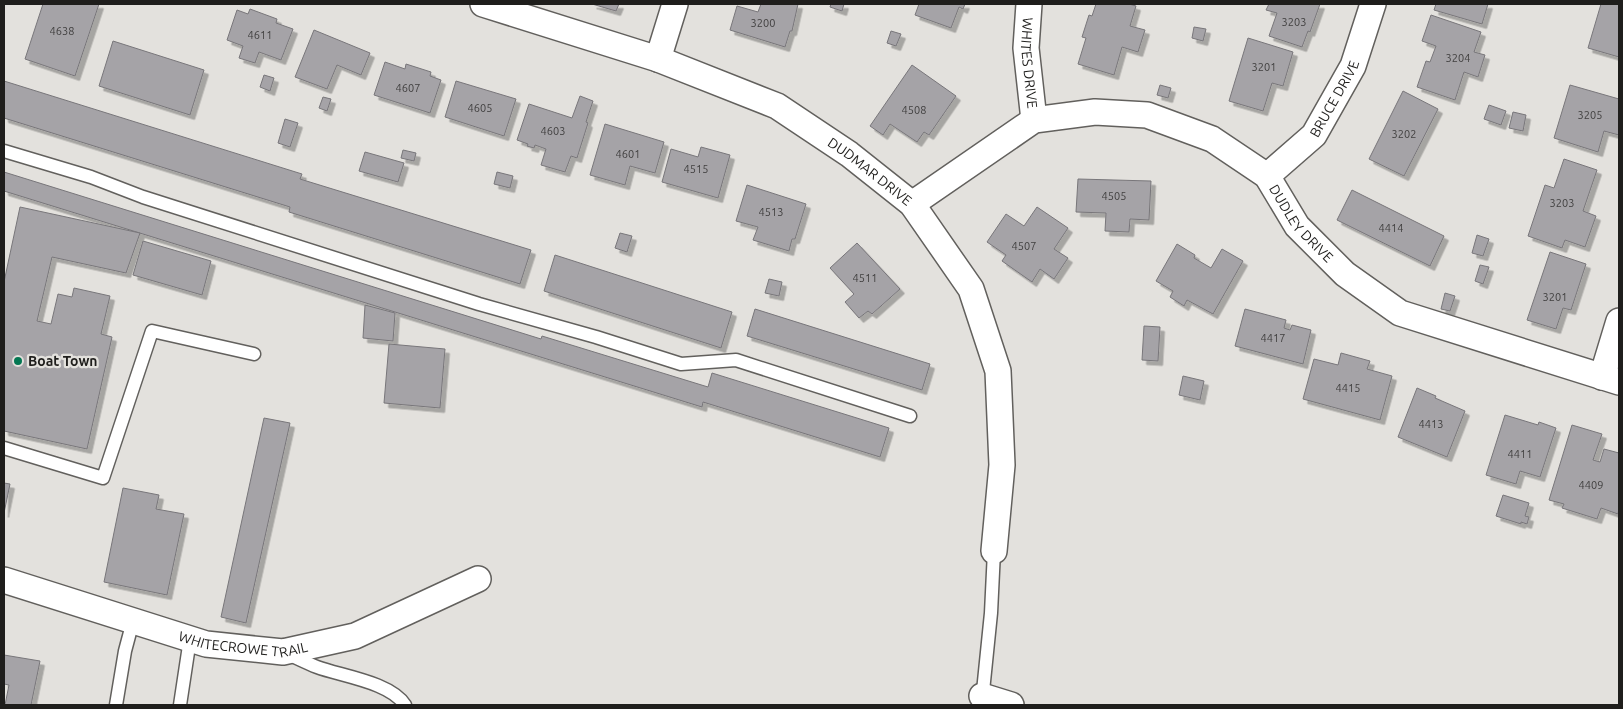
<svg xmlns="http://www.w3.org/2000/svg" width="1623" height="709" font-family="Ubuntu,sans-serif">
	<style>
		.building { fill: #a5a3a7; stroke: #78767a; filter: url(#shadow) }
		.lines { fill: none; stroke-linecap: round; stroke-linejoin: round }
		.lane-casing { stroke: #62605d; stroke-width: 15 }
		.street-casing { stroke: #62605d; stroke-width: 28 }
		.lane { stroke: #fff; stroke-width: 12 }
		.street { stroke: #fff; stroke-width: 25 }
		.poi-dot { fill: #047753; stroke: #e3e1dd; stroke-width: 2 }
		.labels { text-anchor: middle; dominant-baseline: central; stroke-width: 4.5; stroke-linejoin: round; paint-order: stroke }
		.number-label { font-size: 11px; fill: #403f3f }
		.street-label { font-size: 14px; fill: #1f1e1c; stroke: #e3e1dd }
		.poi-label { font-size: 14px; font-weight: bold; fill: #1f1e1c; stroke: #e3e1dd; text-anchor: start }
	</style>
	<defs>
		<filter id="shadow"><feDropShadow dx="4.5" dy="4.5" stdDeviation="0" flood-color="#0004"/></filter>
	</defs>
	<rect width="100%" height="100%" fill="#e3e1dd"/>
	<g class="building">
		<path d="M43 4H99L75 76 25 59Z"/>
		<path d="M592 4H619L616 11Z"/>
		<path d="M761 4H798L792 31H790L785 47 730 30 737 6 758 12Z"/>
		<path d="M831 4H844L842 11 830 7Z"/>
		<path d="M919 4H965L963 9 959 7 951 28 915 15Z"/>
		<path d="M1096 4H1129L1136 6 1130 26 1145 30 1138 52 1122 47 1114 75 1078 64 1086 38 1082 37 1089 15 1092 16Z"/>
		<path d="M1269 4H1320L1310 32 1308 31 1302 47 1269 36 1277 13 1266 10Z"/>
		<path d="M1436 4H1488L1482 24 1434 10Z"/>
		<path d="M1601 4H1619V57L1588 48Z"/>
		<path d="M250 9 277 19 276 23 293 29 281 60 259 52 255 63 239 58 243 46 227 40 237 10 248 14Z"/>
		<path d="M1431 15 1481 32 1474 52 1485 55 1478 77 1464 72 1455 100 1417 87 1426 61 1430 62 1436 46 1422 41Z"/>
		<path d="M1194 27 1206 29 1203 41 1192 38Z"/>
		<path d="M314 30 370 53 361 75 337 65 327 89 295 77Z"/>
		<path d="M891 31 901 34 896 46 887 43Z"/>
		<path d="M1248 38 1293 52 1283 86 1272 83 1263 111 1229 101Z"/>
		<path d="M113 41 204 70 190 115 99 86Z"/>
		<path d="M385 62 405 69 406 64 431 72 430 76 441 80 430 113 374 95Z"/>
		<path d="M912 65 956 96 929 135 924 132 917 142 890 124 883 135 870 126Z"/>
		<path d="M264 75 274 78 270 91 260 87Z"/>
		<path d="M4 81 302 174 300 179 531 250 520 284 289 212 290 207 4 118Z"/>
		<path d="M456 81 516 99 504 136 445 117Z"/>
		<path d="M1160 85 1171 88 1168 98 1157 95Z"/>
		<path d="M1570 85 1619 99V135L1604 131 1598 152 1554 138Z"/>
		<path d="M1403 91 1438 109 1404 176 1369 159Z"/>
		<path d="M580 96 593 101 586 122 588 123 577 158 571 156 565 172 541 165 546 149 535 145 534 148 527 146 528 144 517 140 529 104 572 118Z"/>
		<path d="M323 97 331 99 327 111 319 108Z"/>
		<path d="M1489 105 1506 111 1501 125 1484 119Z"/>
		<path d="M1513 112 1526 115 1523 131 1509 128Z"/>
		<path d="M285 119 298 123 290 147 278 143Z"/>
		<path d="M605 124 664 142 655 173 630 166 625 185 590 175Z"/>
		<path d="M701 147 730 155 718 198 662 182 671 149 698 157Z"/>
		<path d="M403 150 416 153 414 161 401 158Z"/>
		<path d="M365 152 404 163 398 182 359 171Z"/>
		<path d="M1564 159 1597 170 1583 211 1596 216 1585 247 1565 240 1562 248 1528 236 1545 185 1554 188Z"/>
		<path d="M4 172 541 339 542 336 708 387 712 373 889 428 880 457 703 402 702 407 4 191Z"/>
		<path d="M497 172 513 176 510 188 494 184Z"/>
		<path d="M1078 179 1151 181 1149 220 1130 219 1129 232 1105 231 1106 213 1076 212Z"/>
		<path d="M747 185 806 204 795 239H792L789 251 753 240 758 227 736 221Z"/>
		<path d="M1352 190 1444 236 1430 266 1337 220Z"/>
		<path d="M20 207 140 233 126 273 52 257 37 321 51 324 58 294 72 297 74 288 110 296 101 334 112 337 87 449 4 431V282Z"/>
		<path d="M1037 207 1068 228 1054 249 1068 258 1054 279 1040 269 1032 282 1002 261 1006 255 987 242 1006 214 1024 226Z"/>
		<path d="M620 233 632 236 627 252 615 248Z"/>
		<path d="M1477 235 1489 239 1483 256 1472 253Z"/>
		<path d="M143 241 211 261 202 295 133 275Z"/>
		<path d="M857 243 900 289 872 314 868 311 859 318 845 302 854 294 830 268Z"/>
		<path d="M1177 244 1195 255 1194 258 1211 268 1222 249 1243 261 1213 314 1187 300 1184 306 1170 297 1173 291 1156 281Z"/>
		<path d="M1550 252 1586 264 1571 310 1563 308 1556 329 1527 320Z"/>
		<path d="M555 255 732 312 721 348 544 291Z"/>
		<path d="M1480 265 1489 267 1483 284 1475 281Z"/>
		<path d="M769 279 782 282 779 296 765 293Z"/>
		<path d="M1445 293 1455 296 1450 311 1441 309Z"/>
		<path d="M365 305 395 313 393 341 363 338Z"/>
		<path d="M755 309 930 364 922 390 747 336Z"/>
		<path d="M1245 309 1286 320 1284 328 1290 330 1292 325 1311 330 1303 364 1235 346Z"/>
		<path d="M1144 326 1160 327 1158 361 1142 360Z"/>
		<path d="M389 344 445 349 440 408 384 403Z"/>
		<path d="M1341 353 1370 361 1367 369 1392 376 1380 420 1303 399 1314 359 1338 365Z"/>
		<path d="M1183 376 1204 381 1200 400 1179 395Z"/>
		<path d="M1417 388 1436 396 1435 398 1465 411 1447 457 1398 437Z"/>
		<path d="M1505 415 1538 425 1539 422 1556 428 1540 477 1520 471 1516 484 1486 475Z"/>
		<path d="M264 418 290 423 246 623 221 617Z"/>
		<path d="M1572 425 1602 434 1593 460 1600 462 1604 449 1619 453V508L1618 514 1601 508 1597 519 1562 508 1564 504 1549 500Z"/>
		<path d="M4 483 10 484 4 513Z"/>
		<path d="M123 488 159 495 156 509 184 514 167 595 104 582Z"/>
		<path d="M1503 495 1529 503 1525 516 1529 517 1527 524 1521 522V524L1496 516Z"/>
		<path d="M4 655 40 661 31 705H5L9 685 4 684Z"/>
	</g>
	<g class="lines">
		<g class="lane-casing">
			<g id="lane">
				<path d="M4 151 91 177 143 197 479 304 596 337 681 364 736 360 910 416"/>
				<path d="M4 448 103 478 152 331 254 354"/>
				<path d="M288 654C297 658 307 663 317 667 341 676 390 682 405 705"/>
				<path d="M982 701 991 613 994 551"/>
				<path d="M116 705 125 651 133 621"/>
				<path d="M180 705 190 639"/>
			</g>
		</g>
		<g class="street-casing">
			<g id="street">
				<path id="s1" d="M483 4 658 59 777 106 849 154 912 204 971 289 998 371 1002 465 994 551"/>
				<path id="s2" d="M1029 4 1026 48 1034 120"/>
				<path d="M658 59 675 4"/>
				<path id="s3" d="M1267 176 1314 135 1353 66 1373 4"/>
				<path id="s4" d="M912 204 1034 120 1095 112 1147 115 1212 139 1267 176 1297 226 1345 274 1400 313 1619 382"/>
				<path d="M1602 377 1619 321"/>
				<path id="s5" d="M4 580 206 644 283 652 355 636 478 579"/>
				<path d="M982 696 1011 705"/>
			</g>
		</g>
		<use href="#lane" class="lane"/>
		<use href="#street" class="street"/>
	</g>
	<circle class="poi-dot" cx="18" cy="361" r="5"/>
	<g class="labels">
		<g class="number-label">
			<text x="1294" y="22">3203</text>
			<text x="763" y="23">3200</text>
			<text x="62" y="31">4638</text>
			<text x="260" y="35">4611</text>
			<text x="1458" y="58">3204</text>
			<text x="1264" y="67">3201</text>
			<text x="408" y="88">4607</text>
			<text x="480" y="108">4605</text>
			<text x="914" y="110">4508</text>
			<text x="1590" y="115">3205</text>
			<text x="553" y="131">4603</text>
			<text x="1404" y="134">3202</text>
			<text x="628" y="154">4601</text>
			<text x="696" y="169">4515</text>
			<text x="1114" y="196">4505</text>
			<text x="1562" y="203">3203</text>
			<text x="771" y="212">4513</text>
			<text x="1391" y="228">4414</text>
			<text x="1024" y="246">4507</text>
			<text x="865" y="278">4511</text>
			<text x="1555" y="297">3201</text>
			<text x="1273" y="338">4417</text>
			<text x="1348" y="388">4415</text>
			<text x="1431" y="424">4413</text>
			<text x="1520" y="454">4411</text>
			<text x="1591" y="485">4409</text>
		</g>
		<g class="street-label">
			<text stroke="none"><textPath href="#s2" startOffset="59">WHITES DRIVE</textPath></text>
			<text stroke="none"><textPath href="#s3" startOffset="104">BRUCE DRIVE</textPath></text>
			<text stroke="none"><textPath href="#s1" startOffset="425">DUDMAR DRIVE</textPath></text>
			<text stroke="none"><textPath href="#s4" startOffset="456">DUDLEY DRIVE</textPath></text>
			<text stroke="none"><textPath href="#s5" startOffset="249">WHITECROWE TRAIL</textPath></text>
		</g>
		<g class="poi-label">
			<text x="28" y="361">Boat Town</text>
		</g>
	</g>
	<rect width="1623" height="709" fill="none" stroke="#1f1e1c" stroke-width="10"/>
</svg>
